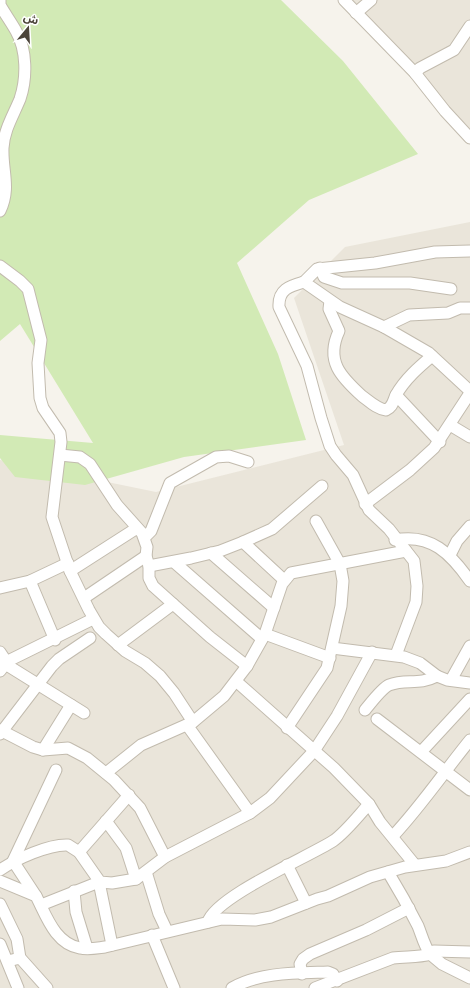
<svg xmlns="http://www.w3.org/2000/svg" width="470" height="988" font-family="'Noto Sans','Noto Sans Arabic',sans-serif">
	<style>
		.residential { fill: #eae5da }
		.green { fill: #d2eab5 }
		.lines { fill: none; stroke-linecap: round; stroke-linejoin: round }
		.minor-casing { stroke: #c2bbae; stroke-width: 13 }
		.minor { stroke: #fff; stroke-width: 11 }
	</style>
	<rect width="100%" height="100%" fill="#f6f3ec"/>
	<g class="residential">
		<path d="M339 0H470V129Z"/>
		<path d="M470 222V988H0V460L156 492 344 445 294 298 345 247Z"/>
	</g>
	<path class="green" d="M0 0H281L343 61 418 154 309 200 237 263 278 354 306 440 184 457 85 485 15 477 0 458V435L93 443 20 324 0 341Z"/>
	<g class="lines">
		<g class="minor-casing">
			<g id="minor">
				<path d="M344 0 415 73 445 111 470 138"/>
				<path d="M356 13 371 0"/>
				<path d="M415 73 420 68 454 50 470 26"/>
				<path d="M0 211C11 188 2 171 3 148 4 130 13 116 20 99 27 78 27 50 16 31 11 22 5 14 0 5V0"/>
				<path d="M470 251 435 252 375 263 317 269 304 282 340 307 384 327 429 353 470 391"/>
				<path d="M0 266 20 281 28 289 41 340 38 363 40 398 43 408 60 433 61 442 52 517 70 571 89 610 99 627 106 634 125 651 145 663 160 676 174 693 193 722"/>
				<path d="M320 268 324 277 342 283H410L451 289"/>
				<path d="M304 282C290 286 278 289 279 307L307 366 321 418 330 446 336 455 353 475 369 510 389 529 414 561 417 586 416 602 396 655"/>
				<path d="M330 301 329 309 339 331C325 361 341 377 362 396 369 401 377 409 386 410 393 407 393 401 396 395 405 379 419 367 432 356"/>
				<path d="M384 327 409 315 448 313 460 308H470"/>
				<path d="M396 395 440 442"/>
				<path d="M450 425 470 437"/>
				<path d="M60 455 80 457 90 464 117 505 142 533 147 547 146 556 149 566V578L153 586 210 637 247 666"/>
				<path d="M365 504 410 470 434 448 470 393"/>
				<path d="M145 537 151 531 170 483 216 457 229 456 248 462"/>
				<path d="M395 540C431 533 451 554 470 581"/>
				<path d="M243 542 284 580"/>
				<path d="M211 553 274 608"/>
				<path d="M450 555 457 541 470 526"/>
				<path d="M174 562 262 639"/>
				<path d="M149 566 191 558 220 551 243 542 272 529 322 486"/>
				<path d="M70 571 137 528"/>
				<path d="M30 581 55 640"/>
				<path d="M0 588 30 581 68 563"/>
				<path d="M84 598 146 556"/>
				<path d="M265 634 330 658"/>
				<path d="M118 645 173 604"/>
				<path d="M332 648 404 657 420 663 437 676"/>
				<path d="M0 652 10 667 84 713"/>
				<path d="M0 671 8 661 93 619"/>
				<path d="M451 680 470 646"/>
				<path d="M237 682 334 768 369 804 380 822 415 865"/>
				<path d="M365 710C370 704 382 688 389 685 406 678 418 686 437 676L447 680 470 683"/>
				<path d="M377 719 470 790"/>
				<path d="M187 725 250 813"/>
				<path d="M287 728 327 668 341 606 343 581 340 564 316 521"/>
				<path d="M0 730 33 747 43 750 68 748 87 758 114 780 140 808 165 857"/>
				<path d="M0 734 52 666 59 659 90 638"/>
				<path d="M43 750 71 705"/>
				<path d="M421 752 470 699"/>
				<path d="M106 773 141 745 193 722 224 696 247 666 265 634 282 584 291 573 406 551"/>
				<path d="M106 821 126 848 136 879"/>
				<path d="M393 836C421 806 444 772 470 740"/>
				<path d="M79 852 129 795"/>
				<path d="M287 865 306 903"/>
				<path d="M0 870C16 859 49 844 68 845L79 852 100 882 112 883 136 879 165 857 250 813 270 798 314 751 337 716 372 652"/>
				<path d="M146 872 159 914 167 931"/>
				<path d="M388 872C399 890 409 908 418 926 422 936 424 945 430 954L434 951 470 952"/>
				<path d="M0 881 36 896C46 915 55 944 80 948 88 950 97 948 105 947L222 919 255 920 271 917 317 899 328 896 370 877 405 867 446 861 470 852"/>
				<path d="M74 891 76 912 87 948"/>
				<path d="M36 896 13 861 56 770"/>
				<path d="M0 904 17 939 20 958"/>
				<path d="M41 905 99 882 112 945"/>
				<path d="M208 922C215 897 308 857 333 841 345 833 359 815 369 804"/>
				<path d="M152 935 174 988"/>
				<path d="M0 944 18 988"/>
				<path d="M8 961 20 958 22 960 47 988"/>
				<path d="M302 974 300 964 303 959 310 954 366 930 409 908"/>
				<path d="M232 988C260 972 297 973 328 972L333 974 337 981"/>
				<path d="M315 988 393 958C405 956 418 958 430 954L442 964 470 978"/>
			</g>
		</g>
		<use href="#minor" class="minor"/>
	</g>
	<g transform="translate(28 28) rotate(18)" stroke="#ffffff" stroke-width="3" paint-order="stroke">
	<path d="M0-3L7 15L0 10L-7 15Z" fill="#4b4439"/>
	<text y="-6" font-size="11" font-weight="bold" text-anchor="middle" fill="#4b4439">ش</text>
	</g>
</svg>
